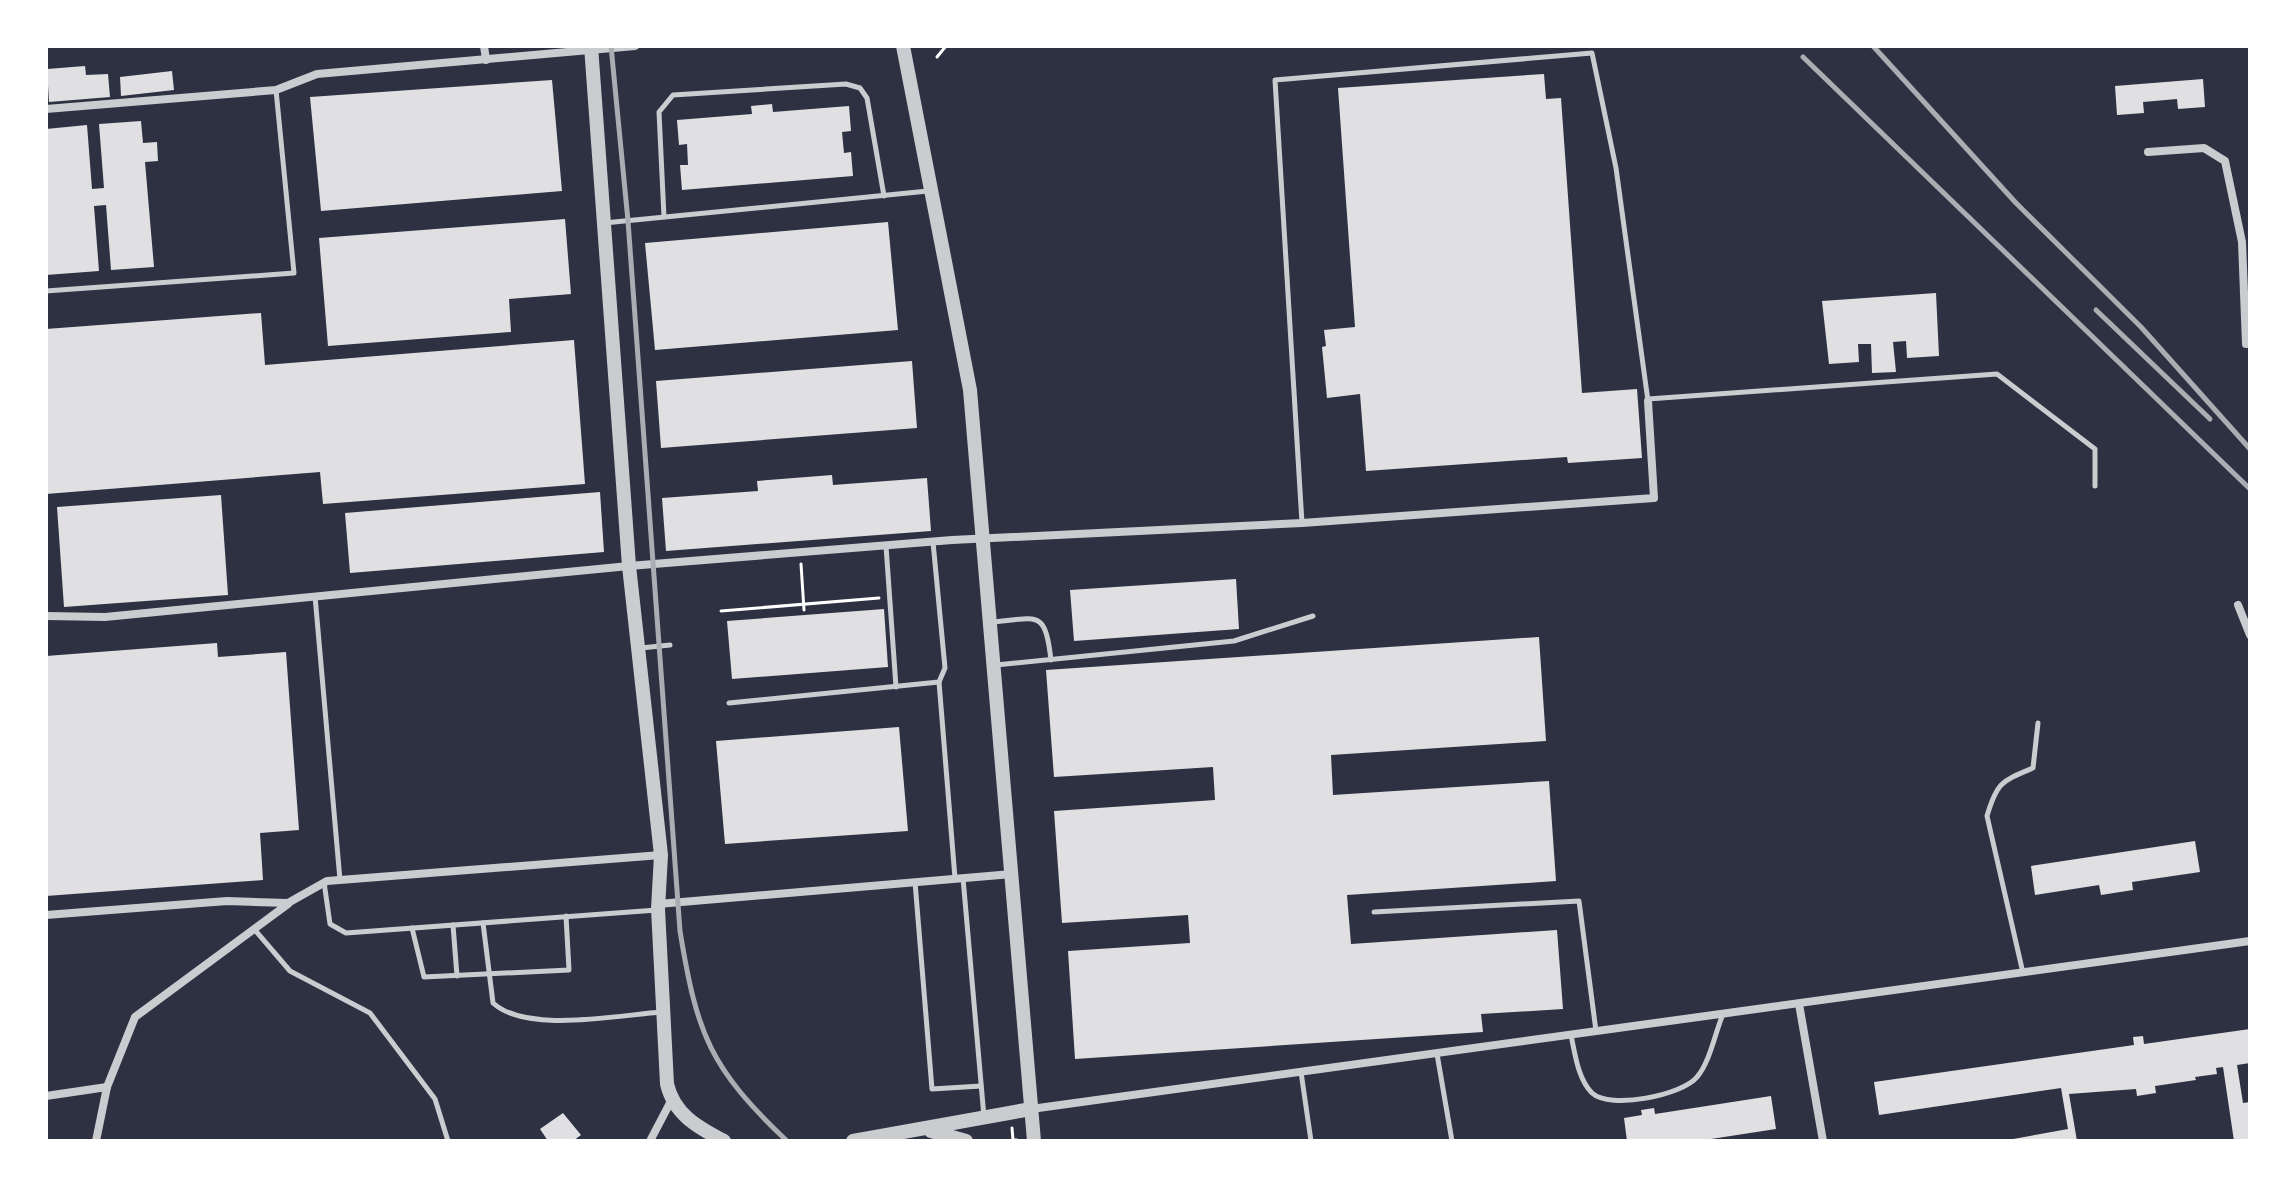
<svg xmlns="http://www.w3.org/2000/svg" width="2296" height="1187" font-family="'Space Grotesk',sans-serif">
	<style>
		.building { fill: #e0e0e3 }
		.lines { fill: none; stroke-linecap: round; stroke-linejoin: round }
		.path { stroke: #fff; stroke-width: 3 }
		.service { stroke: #caccd0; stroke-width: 5 }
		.minor { stroke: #caccd0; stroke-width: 8 }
		.tertiary { stroke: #caccd0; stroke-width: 14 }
		.rail { stroke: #abadb3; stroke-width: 5 }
	</style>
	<rect width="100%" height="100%" fill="#2d3142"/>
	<g class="building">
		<path d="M85 66 86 75 108 74 110 97 49 102 47 69Z"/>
		<path d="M172 71 174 90 121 96 120 77Z"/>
		<path d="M1544 74 1546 99 1561 98 1582 393 1637 389 1642 458 1568 463 1567 457 1366 471 1360 394 1327 398 1322 347 1326 346 1324 330 1355 327 1338 88Z"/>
		<path d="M2203 79 2205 107 2178 109 2177 99 2143 102 2144 113 2117 115 2115 86Z"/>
		<path d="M552 80 562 191 321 211 310 97Z"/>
		<path d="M772 104 773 112 849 106 851 131 842 132 844 153 851 152 853 176 682 190 680 165H688L687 144 679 145 677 120 752 114 751 106Z"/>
		<path d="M141 121 143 143 157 142 158 161 145 162 154 267 111 270 106 205 94 206 99 271 46 275V129L87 125 92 189 104 188 99 124Z"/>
		<path d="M565 219 571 294 509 299 511 332 328 346 319 238Z"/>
		<path d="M888 222 898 330 655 350 645 243Z"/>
		<path d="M1936 293 1939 356 1907 358 1906 341 1893 342 1896 372 1872 373 1871 344H1858L1859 362 1829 364 1822 301Z"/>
		<path d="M261 313 265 365 574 340 585 484 323 504 320 472 46 494V329Z"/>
		<path d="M912 361 917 428 661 448 656 381Z"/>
		<path d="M832 475 833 485 927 478 931 531 666 551 662 498 758 491 757 481Z"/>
		<path d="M600 492 604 552 350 573 345 513Z"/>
		<path d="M221 495 228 595 64 607 57 507Z"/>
		<path d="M1236 579 1239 629 1074 641 1070 590Z"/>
		<path d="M884 609 888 667 732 679 727 621Z"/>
		<path d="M1539 637 1546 741 1331 755 1333 795 1549 781 1556 881 1347 895 1351 944 1557 930 1563 1009 1481 1014 1483 1032 1075 1059 1068 951 1190 943 1188 915 1062 923 1054 811 1215 800 1213 767 1054 777 1046 670Z"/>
		<path d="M217 643 218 657 286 652 299 830 260 833 263 880 46 896V656Z"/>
		<path d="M899 727 908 831 725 844 716 741Z"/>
		<path d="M2195 841 2200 872 2132 882 2133 890 2101 895 2099 885 2035 895 2031 866Z"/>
		<path d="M2250 1029V1063L2237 1065 2243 1103 2250 1102 2249 1141H2234L2223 1067 2216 1068 2217 1074 2195 1077 2196 1080 2155 1086 2156 1093 2137 1096 2136 1089 2069 1094 2077 1141H2002L2068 1129 2061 1088 1879 1115 1874 1082 2134 1045 2133 1037 2143 1036 2144 1044Z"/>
		<path d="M1771 1096 1776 1129 1698 1141H1627L1624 1118 1642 1115 1641 1110 1654 1108 1655 1114Z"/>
		<path d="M563 1113 581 1135 573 1141H548L540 1129Z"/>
	</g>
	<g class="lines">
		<g class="path">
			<path d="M937 57 946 46"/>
			<path d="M801 564 804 610"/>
			<path d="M721 611 879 598"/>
			<path d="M1012 1128 1013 1140H1017"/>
		</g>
		<g class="service">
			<path d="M664 217 659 112 673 95 846 84 860 88 867 98 884 196"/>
			<path d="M604 223 928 191"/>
			<path d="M46 291 294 273 276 90"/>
			<path d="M1648 399 1997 374 2095 449V486"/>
			<path d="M1302 523 1275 80 1592 53 1616 168 1648 401"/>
			<path d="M886 546 896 687"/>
			<path d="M315 596 340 880"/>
			<path d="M993 622C1038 618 1045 609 1051 660"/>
			<path d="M641 648 670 645"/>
			<path d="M996 665 1234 641 1313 616"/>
			<path d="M939 682 955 878"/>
			<path d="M729 703 939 682 945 668 933 542"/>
			<path d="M963 878 984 1117"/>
			<path d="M324 882 330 924 346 933 657 910"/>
			<path d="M915 882 932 1089 981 1086"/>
			<path d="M1374 912 1579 901 1596 1031"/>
			<path d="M483 923 493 1003C527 1034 618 1015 662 1012"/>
			<path d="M453 925 457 976"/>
			<path d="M412 928 424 977 569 970 566 916"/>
			<path d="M254 929 290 971 370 1013 435 1099 448 1141"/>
			<path d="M2023 973 1987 816C1997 782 2002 781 2033 768L2038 723"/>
			<path d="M1571 1035C1575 1054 1578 1079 1592 1093 1610 1110 1683 1095 1697 1077 1710 1062 1715 1033 1723 1014"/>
			<path d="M1437 1054 1452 1141"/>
			<path d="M1301 1072 1311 1141"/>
		</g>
		<g class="minor">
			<path d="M484 46 486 60"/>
			<path d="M46 109 276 90 317 74 635 46"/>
			<path d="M2148 152 2204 148 2225 161 2242 242 2246 344 2250 343"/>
			<path d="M2238 605 2250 635"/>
			<path d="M46 616 105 617 629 566 952 540 1302 523 1654 498 1648 401"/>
			<path d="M658 904 1012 874"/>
			<path d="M46 915 227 901 288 903 327 881 661 855"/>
			<path d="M1799 1004 1823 1141"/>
			<path d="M46 1096 107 1087"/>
			<path d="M1031 1109 2250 941"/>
			<path d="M96 1141 107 1087 135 1017 288 904"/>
			<path d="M650 1141 671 1101"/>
		</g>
		<g class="tertiary">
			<path d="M591 46 629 566 661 855 658 909 667 1084C674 1114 697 1127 724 1141"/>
			<path d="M903 46 970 390 1034 1141"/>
			<path d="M931 1131 966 1141"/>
			<path d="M853 1141 1031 1109"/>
		</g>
		<g class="rail">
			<path d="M611 46 628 221 680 931C697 1035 710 1068 787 1141"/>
			<path d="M1873 46 2016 203 2141 327 2250 449"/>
			<path d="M1803 57 2250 489"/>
			<path d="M2096 310 2210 419"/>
		</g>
	</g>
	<rect width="2296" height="1187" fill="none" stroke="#ffffff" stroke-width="96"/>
</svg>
